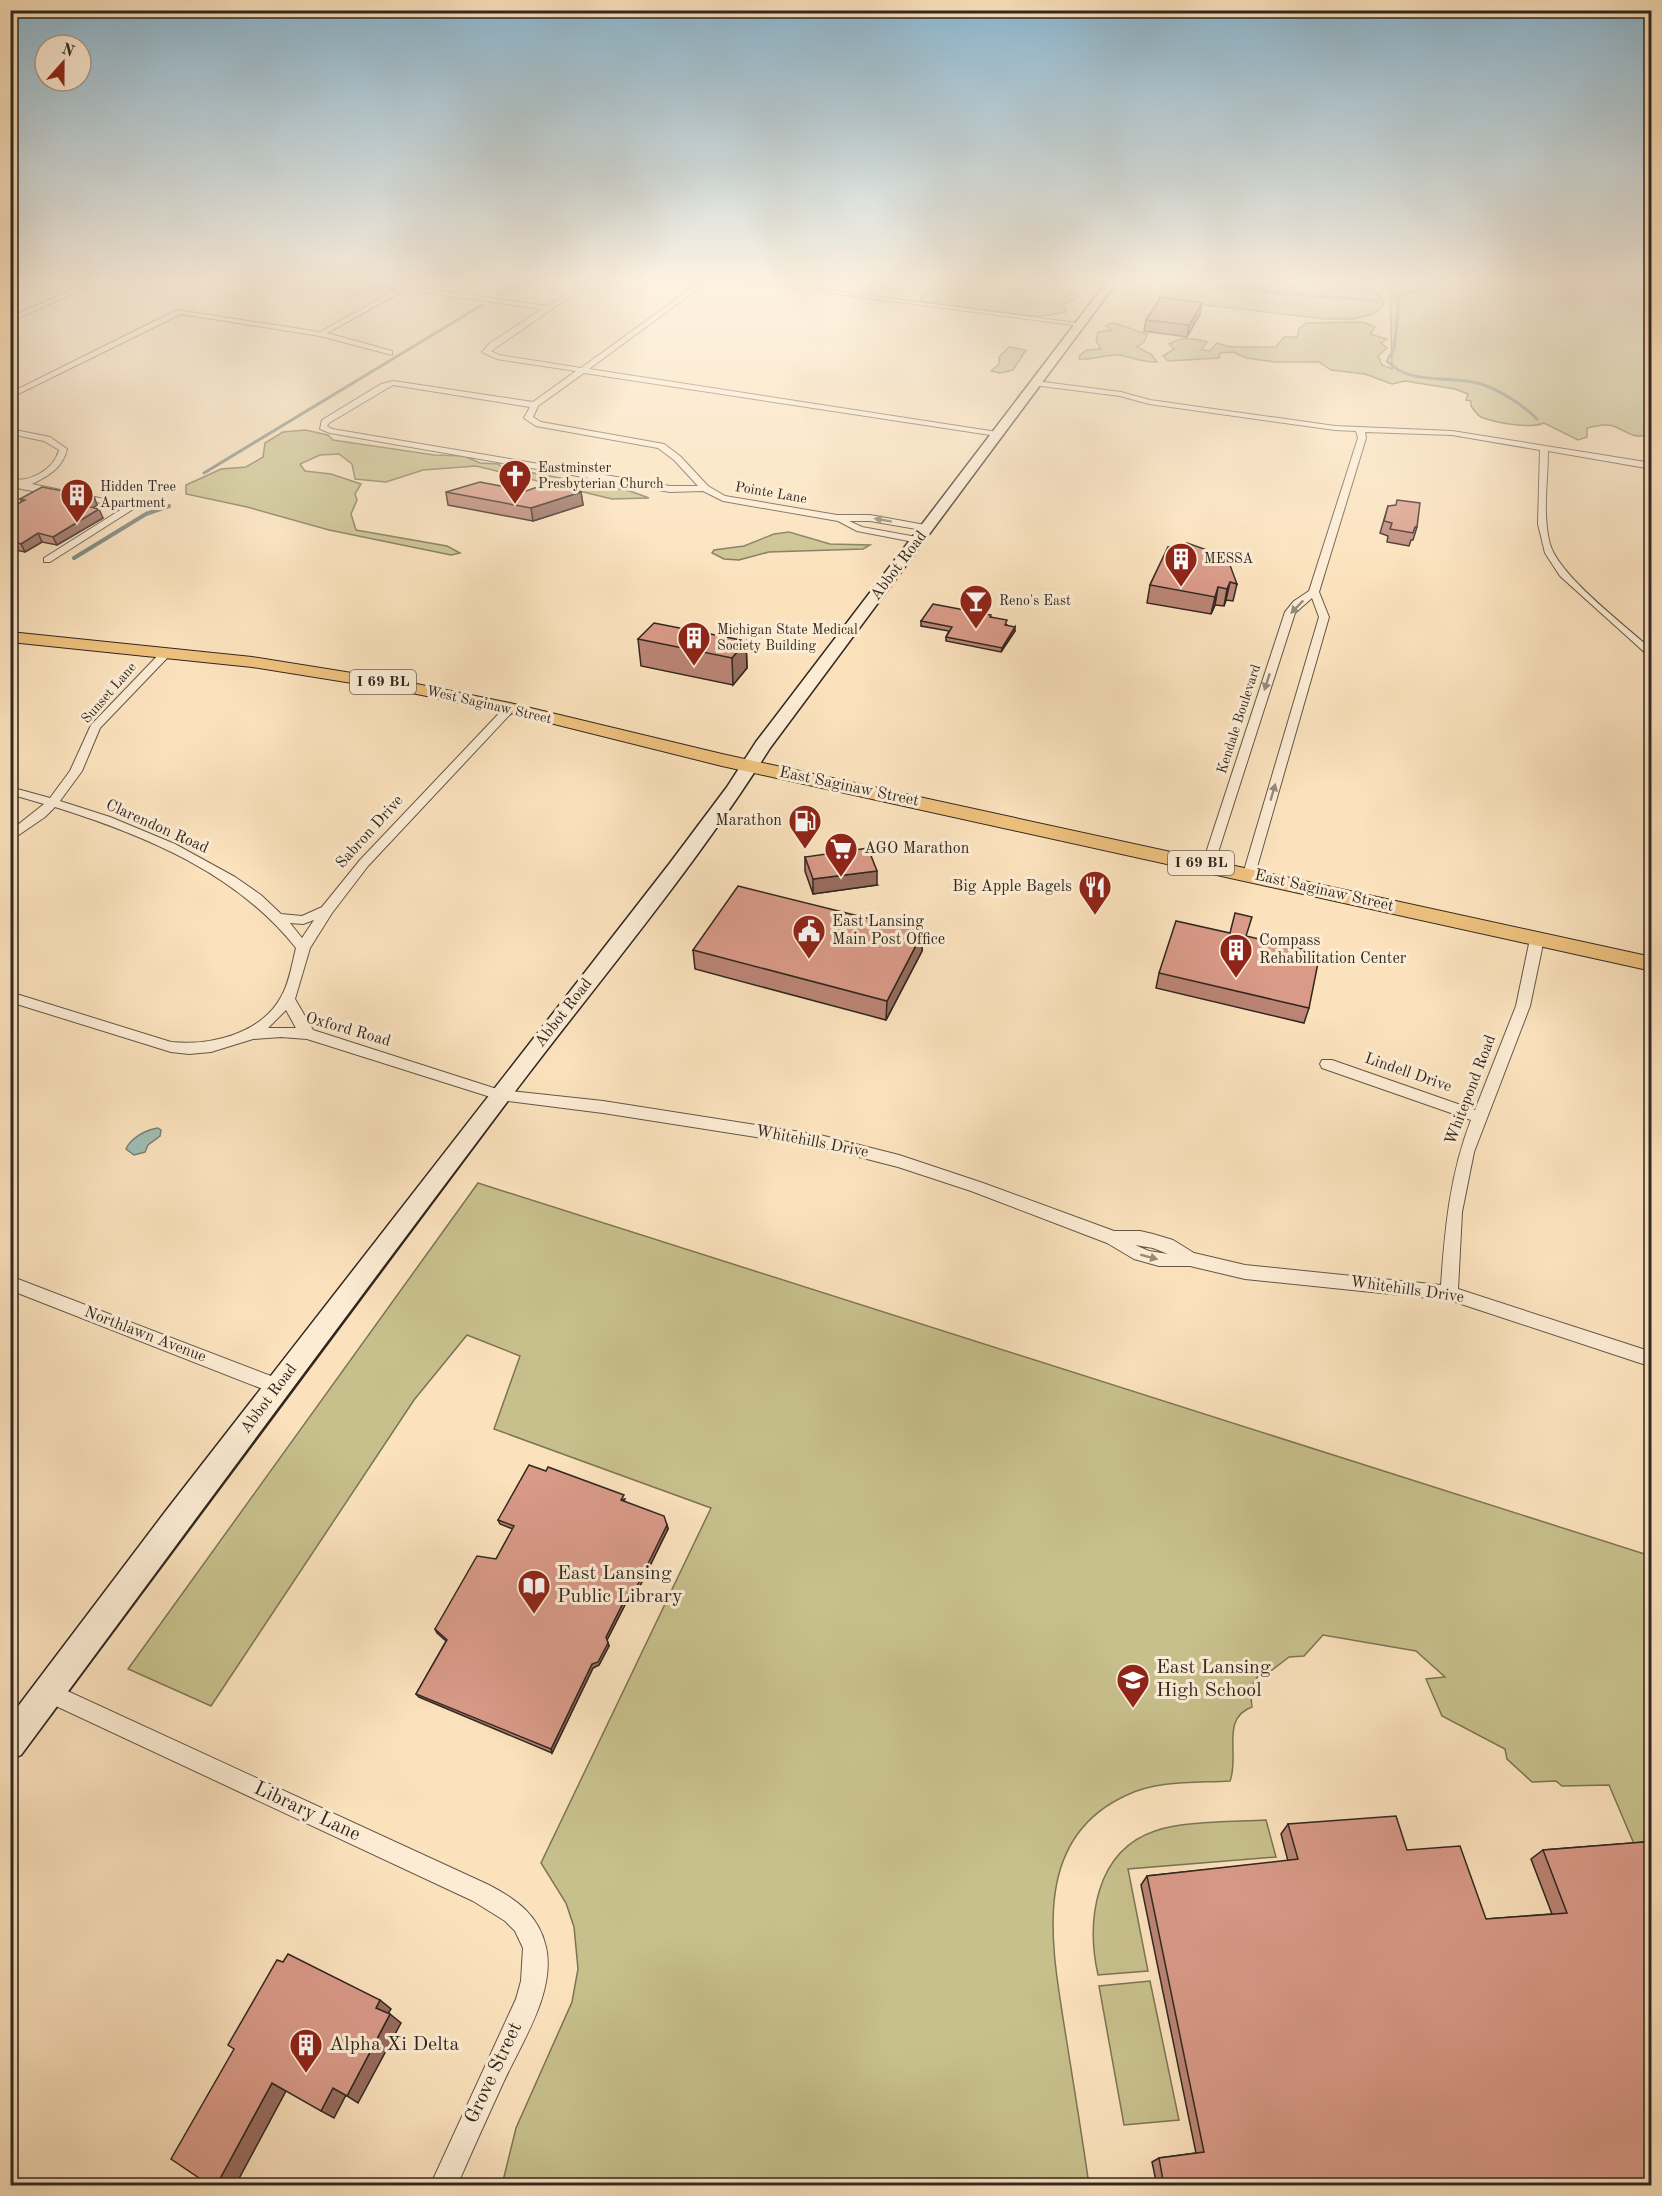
<svg xmlns="http://www.w3.org/2000/svg" width="1662" height="2196" font-family="'Old Standard TT',serif">
	<style>
		.green { fill: #c7c08c; stroke: #7c7456; stroke-width: 1.5 }
		.water { fill: #9fbdb4; stroke: #738179; stroke-width: 1.5 }
		.lines { fill: none; stroke-linecap: round; stroke-linejoin: round }
		.stream-far1 { stroke: #738179; stroke-width: 3 }
		.stream { stroke: #738179; stroke-width: 4 }
		.street-casing { stroke: #645647; stroke-width: 2 }
		.secondary-casing { stroke: #312720; stroke-width: 3 }
		.primary-casing { stroke: #312720; stroke-width: 2 }
		.street { fill: #fcecd4; fill-rule: evenodd }
		.secondary { fill: #fcecd4; fill-rule: evenodd }
		.primary { fill: #eec17e; fill-rule: evenodd }
		.wall { fill: #bb8475; stroke: #312720; stroke-width: 1.5 }
		.shaded-wall { fill: #986c5f; stroke: #312720; stroke-width: 1.5 }
		.building { fill: #d99a88; stroke: #312720; stroke-width: 1.5 }
		.oneway { fill: #968a7a }
		.labels { text-anchor: middle; dominant-baseline: central; stroke-width: 6; stroke-linejoin: round; paint-order: stroke }
		.far-poi-label { font-size: 14px; fill: #312720; stroke: #fcecd4; text-anchor: start }
		.far-street-label { font-size: 14px; fill: #312720; stroke: #fcecd4 }
		.shield { fill: #fcecd4; stroke: #6e6256; stroke-width: 1.5 }
		.shield-label { font-size: 15px; font-weight: bold; fill: #312720 }
		.street-label { font-size: 16px; fill: #312720; stroke: #fcecd4 }
		.poi-label { font-size: 16px; fill: #312720; stroke: #fcecd4; text-anchor: start }
		.near-poi-label { font-size: 20px; fill: #312720; stroke: #fcecd4; text-anchor: start }
		.near-street-label { font-size: 20px; fill: #312720; stroke: #fcecd4 }
	</style>
	<rect width="100%" height="100%" fill="#fbe2bd"/>
	<filter id="stains"><feTurbulence type="fractalNoise" baseFrequency=".00333" numOctaves="4"/><feColorMatrix values="0 0 0 0 .2 0 0 0 0 .09 0 0 0 0 .02 0 0 0 .5 -.17"/></filter>
	<radialGradient id="worn" r=".72"><stop offset=".6" stop-color="#630" stop-opacity="0"/><stop offset="1" stop-color="#630" stop-opacity=".3"/></radialGradient>
	<g class="green">
		<path d="M913 279H1079L1066 296 1075 293 1078 295 1074 300 1063 304 1066 312 1043 316H1032L925 302 921 300 922 296 933 291 932 282 915 281Z"/>
		<path d="M1160 279H1284L1373 290 1384 300 1383 306 1373 314 1354 319H1326L1162 300 1158 296 1168 284Z"/>
		<path d="M1451 279H1651L1652 432C1637 441 1629 433 1616 427 1607 423 1597 426 1587 428V437L1578 440 1544 423C1530 429 1496 423 1481 417 1477 415 1474 410 1471 406V401L1466 400 1468 394 1455 389 1405 381 1392 384 1365 374 1331 370 1319 362H1275L1246 358 1233 352 1220 353 1219 358 1168 361 1163 356 1174 349 1169 344C1182 336 1193 338 1207 342L1201 350 1210 351 1217 343 1231 347H1276L1284 337H1297L1299 329 1306 323 1363 322 1375 327 1370 334 1387 339 1381 343 1387 348 1378 356 1382 365 1392 369 1390 285 1406 287Z"/>
		<path d="M1112 323C1125 325 1134 331 1147 334L1144 342 1137 347 1151 354 1157 362C1143 363 1132 357 1119 355 1107 354 1093 360 1079 359L1080 355 1087 350 1101 349 1096 341 1098 332 1112 330 1106 326Z"/>
		<path d="M1009 347 1026 350 1013 370 1000 373 991 371 999 364V357Z"/>
		<path d="M305 430 328 435 333 440 434 455 464 456 480 463 499 464 501 467 630 491 649 498 612 499 476 466 423 470 386 482 355 479 352 464 339 454 320 455 300 464 305 471 331 474 361 484 355 494 357 500 351 514 356 530 447 546 460 553 451 555 329 530 247 507 186 494V485L221 469 246 467 263 457 265 443 283 432Z"/>
		<path d="M789 532 830 544 870 545 863 549 769 552 739 560 724 559 712 553 714 550 744 546 774 534Z"/>
		<path d="M478 1183 1651 1556V1850L1637 1851 1609 1785 1562 1786 1556 1781 1532 1782 1507 1759 1505 1749 1442 1716 1426 1679 1445 1677 1416 1651 1323 1635 1304 1656 1289 1657 1263 1677 1258 1676 1250 1689 1252 1707C1220 1718 1240 1756 1230 1781 1196 1783 1158 1780 1127 1795 1027 1840 1053 1952 1066 2037 1074 2087 1082 2136 1089 2185H502L516 2128 572 2002 578 1969 574 1927 566 1903 541 1863 711 1508 494 1429 520 1356 467 1335 414 1400 211 1706 128 1669Z"/>
		<path d="M1266 1820 1276 1857 1128 1869 1148 1971 1098 1975C1086 1921 1095 1851 1155 1831 1183 1821 1235 1822 1266 1820Z"/>
		<path d="M1150 1981 1179 2120 1124 2125 1099 1986Z"/>
	</g>
	<path class="water" d="M158 1128 161 1130 160 1136 148 1145 145 1152 134 1155 126 1149C131 1138 145 1130 158 1128Z"/>
	<g class="lines">
		<g class="stream-far1">
			<path d="M1163 279 1280 293 1379 301"/>
			<path d="M1458 286 1524 279"/>
			<path d="M499 295 526 279"/>
			<path d="M1398 311V296L1401 293 1455 286"/>
			<path d="M1398 314 1394 349 1387 361C1412 387 1450 374 1481 384 1500 390 1523 405 1537 419"/>
			<path d="M204 473 482 305"/>
		</g>
		<path class="stream" d="M74 558 146 514 169 506"/>
		<g class="street-casing">
			<g id="street">
				<path d="M97 279H105L10 322V317Z"/>
				<path d="M336 279H353L548 306 589 279H596L491 351 499 355 581 368 704 279H711L589 369 997 432 1001 434 997 436 584 373 538 406 533 417 541 422 664 444 680 456 708 486 725 496 837 515H870L931 526 933 528 928 531 870 521H849L862 527 922 538V542L919 543 857 531 838 521 723 501 703 491 670 492 330 433 320 429 322 420 381 384 393 381 533 402 576 371 497 359 482 352 490 343 542 309 405 290 327 333 392 351V355L320 336 181 314 10 398V393L177 310 320 332 397 289ZM393 385 530 407 524 418 536 426 658 448 674 460 698 486H670L332 429 327 426 329 423Z"/>
				<path d="M725 279H743L1084 324 1080 326Z"/>
				<path d="M1036 381 1121 392 1150 400 1335 426 1452 431 1652 463V469L1548 451C1548 481 1542 514 1550 544 1559 576 1626 626 1652 650V659L1560 576 1545 553 1538 524 1540 450 1452 435 1365 432 1366 438 1319 592 1329 617 1255 874 1249 878 1243 874 1319 617 1312 598 1295 613 1214 865 1212 868H1204L1202 865 1285 612 1294 601 1309 591 1358 438 1356 431 1335 430 1149 404 1120 396 1033 385V381Z"/>
				<path d="M10 429 50 437 67 449C63 468 48 476 32 484L138 506 50 562H44V558L125 507 21 489 10 485V479C29 483 54 470 59 450L44 441 10 434Z"/>
				<path d="M167 649 171 650V654L100 728 82 771 60 801 110 817 175 844 235 877 261 895 281 914 302 916 322 907 360 860 506 706H514L516 708 368 866 332 913 310 948 295 999 313 1030 500 1090 603 1101 820 1135 899 1155 983 1183 1114 1231H1140L1153 1234 1173 1240 1194 1253 1245 1265 1441 1285C1445 1228 1450 1174 1471 1120L1322 1068 1320 1064 1322 1060H1332L1475 1110 1516 1006 1530 939 1537 935 1542 936 1544 939 1530 1006 1474 1152 1462 1212 1458 1289 1652 1352V1367L1449 1300 1245 1279 1190 1266H1159L1134 1259 1107 1243 971 1191 898 1167 820 1147 603 1113 500 1100 307 1039 281 1037 253 1039 211 1052 189 1054 171 1052 10 1002V992L171 1042C210 1046 261 1034 281 997 289 984 292 964 296 948 237 873 144 835 55 807L45 817 10 841V831L44 804 10 794V787L50 798 70 771 91 725 163 650ZM314 920 302 938 290 923 303 924ZM286 1010 296 1028H268ZM1135 1245 1153 1248 1168 1254 1149 1251Z"/>
				<path d="M10 1276 284 1381 287 1387 284 1393 278 1395 10 1290Z"/>
				<path d="M50 1683 489 1885C516 1899 539 1915 546 1947 556 1991 522 2042 504 2081 488 2116 472 2151 457 2186H430L516 1999 521 1981 523 1948 515 1931 505 1921 473 1901 43 1700 40 1693 43 1686Z"/>
			</g>
		</g>
		<g class="secondary-casing">
			<path id="secondary" d="M1109 279H1119L770 748C692 872 595 985 507 1102 343 1319 182 1537 21 1755L10 1760V1717L165 1512 670 863 727 787 756 742Z"/>
		</g>
		<g class="primary-casing">
			<path id="primary" d="M10 632 252 657 402 681 510 703 722 754 1652 957V971L722 766 510 713 402 691 252 667 10 642Z"/>
		</g>
		<use href="#street" class="street"/>
		<use href="#secondary" class="secondary"/>
		<use href="#primary" class="primary"/>
	</g>
	<g class="wall">
		<path d="M1200 314 1187 337 1144 331 1146 320Z"/>
		<path d="M526 491 581 492 583 505 533 521 448 505 446 492Z"/>
		<path d="M94 497 97 505 93 508 103 518 57 545 42 542 25 552 10 549V508L22 502 20 499Z"/>
		<path d="M1388 506 1417 527 1413 540H1411L1409 546 1387 542 1388 536 1380 533Z"/>
		<path d="M1168 547 1237 584 1233 601 1226 600 1224 606 1215 605 1211 614 1147 603 1150 585Z"/>
		<path d="M991 617 1007 625 1015 631 1001 652 946 641V637L949 631 921 626V621Z"/>
		<path d="M638 639 746 641 747 668 733 685 641 666Z"/>
		<path d="M805 857 877 885 813 894 805 871Z"/>
		<path d="M923 932 922 951 886 1020 695 969 693 950Z"/>
		<path d="M1246 936 1309 1008 1304 1023 1156 988 1159 973Z"/>
		<path d="M625 1499 624 1501 667 1525 668 1529 636 1594 629 1597 607 1640 609 1646 599 1665 593 1668 552 1753 419 1697 416 1694 446 1641 437 1633 435 1629 496 1559 513 1529 500 1524 498 1520Z"/>
		<path d="M1288 1824 1407 1850 1486 1919 1552 1914 1531 1859 1543 1850 1644 1842 1652 2186H1157L1152 2162 1159 2158 1196 2153 1141 1885 1147 1876 1288 1861 1281 1834Z"/>
	</g>
	<g class="shaded-wall">
		<path d="M1202 303 1200 314 1187 337 1189 325Z"/>
		<path d="M581 492 583 505 533 521 531 508Z"/>
		<path d="M94 497 97 505 83 514 80 505Z"/>
		<path d="M99 509 103 518 57 545 53 537Z"/>
		<path d="M38 533 42 542 25 552 21 544Z"/>
		<path d="M1230 582 1226 600 1224 606 1227 589Z"/>
		<path d="M1218 587 1215 605 1211 614 1215 597Z"/>
		<path d="M1015 627V631L1001 652 1002 648Z"/>
		<path d="M746 641 747 668 733 685 732 658Z"/>
		<path d="M877 871V885L813 894V879Z"/>
		<path d="M923 932 922 951 886 1020 887 1001Z"/>
		<path d="M667 1525 668 1529 636 1594 629 1597 607 1640 606 1637 628 1593Z"/>
		<path d="M608 1643 609 1646 599 1665 593 1668 552 1753 551 1749 592 1664Z"/>
		<path d="M380 2000 391 2009 386 2017 376 2008Z"/>
		<path d="M390 2014 401 2023 358 2103 347 2096Z"/>
		<path d="M272 2083 286 2091 235 2186H216Z"/>
		<path d="M333 2088 346 2095 334 2118 321 2111Z"/>
	</g>
	<g class="building">
		<path d="M1161 297 1202 303 1189 325 1146 320Z"/>
		<path d="M480 482 526 491 543 485 581 492 531 508 446 492Z"/>
		<path d="M42 487 94 497 80 505 99 509 53 537 38 533 21 544 10 541V508L25 500 20 499Z"/>
		<path d="M1397 500 1420 503 1417 527H1415L1413 533 1390 529 1392 523 1384 521 1388 506 1396 505Z"/>
		<path d="M1187 543 1227 557 1237 584 1230 582 1227 589 1218 587 1215 597 1150 585 1168 547 1185 546Z"/>
		<path d="M933 604 991 615 990 617 1007 620 1005 625 1015 627 1002 648 946 637 952 627 921 621Z"/>
		<path d="M654 623 746 641 732 658 638 639Z"/>
		<path d="M868 848 877 871 813 879 805 857Z"/>
		<path d="M738 886 923 932 887 1001 693 950Z"/>
		<path d="M1235 913 1252 917 1246 936 1320 953 1309 1008 1159 973 1176 921 1230 933Z"/>
		<path d="M529 1465 546 1471 548 1467 624 1495 621 1500 664 1516 667 1525 635 1590 628 1593 606 1637 608 1643 598 1662 592 1664 551 1749 416 1694 447 1640 435 1629 477 1556 496 1559 514 1526 498 1520Z"/>
		<path d="M1396 1816 1407 1850 1460 1846 1486 1919 1567 1913 1543 1850 1644 1842 1652 1859V2186H1164L1159 2158 1204 2152 1147 1876 1298 1859 1288 1824Z"/>
		<path d="M288 1954 380 2000 376 2008 390 2014 347 2096 333 2088 321 2111 272 2083 216 2186H211L171 2159 234 2049 228 2045 277 1960 283 1962Z"/>
	</g>
	<defs><path id="oneway-solid" d="M-6-.8H1V-3.2L6.5 0L1 3.2V.8H-6Z" transform="scale(1.5)"/></defs>
	<g class="oneway">
		<use href="#oneway-solid" transform="translate(883 520) rotate(-170)"/>
		<use href="#oneway-solid" transform="translate(1297 607) rotate(134)"/>
		<use href="#oneway-solid" transform="translate(1267 682) rotate(108)"/>
		<use href="#oneway-solid" transform="translate(1273 792) rotate(-74)"/>
		<use href="#oneway-solid" transform="translate(1149 1257) rotate(15)"/>
	</g>
	<linearGradient id="sky" x2="0" y2="1"><stop stop-color="#8bb8d3"/><stop offset="0.48" stop-color="#fdf2e1"/><stop offset="1" stop-color="#fdf2e1" stop-opacity="0"/></linearGradient>
	<rect width="1662" height="586" fill="url(#sky)"/>
	<defs>
		<g id="church-pin" transform="scale(1.725)"><path d="M0 17L-7.5 6A9.5 9.5 0 1 1 7.5 6Z" fill="#8f2418" stroke="#fcecd4"/><path d="M-1.2-6h2.4v3.5h3.3v2.4h-3.3V6h-2.4V-.1h-3.3v-2.4h3.3Z" fill="#fff"/></g>
		<g id="building-pin" transform="scale(1.725)"><path d="M0 17L-7.5 6A9.5 9.5 0 1 1 7.5 6Z" fill="#8f2418" stroke="#fcecd4"/><path d="M-4-6H4V6H1V3H-1V6H-4ZM-2.5-4.3h1.7v1.8h-1.7ZM.8-4.3h1.7v1.8H.8ZM-2.5-1h1.7V.8h-1.7ZM.8-1h1.7V.8H.8Z" fill="#fff"/></g>
		<g id="bar-pin" transform="scale(1.725)"><path d="M0 17L-7.5 6A9.5 9.5 0 1 1 7.5 6Z" fill="#8f2418" stroke="#fcecd4"/><path d="M-6-5H6L.8 .8V4.5H3.5V6h-7V4.5H-.8V.8Z" fill="#fff"/></g>
		<g id="fuel-pin" transform="scale(1.725)"><path d="M0 17L-7.5 6A9.5 9.5 0 1 1 7.5 6Z" fill="#8f2418" stroke="#fcecd4"/><path d="M-5.5-6h7V0h2V4h1.3V-2.5L3-4.5l.8-.8L6-3V5H2.5V1h-1V6h-7ZM-4.2-4.7v3.2H.2V-4.7Z" fill="#fff"/></g>
		<g id="supermarket-pin" transform="scale(1.725)"><path d="M0 17L-7.5 6A9.5 9.5 0 1 1 7.5 6Z" fill="#8f2418" stroke="#fcecd4"/><path d="M-6-5.5h2.5l.6 2H6L4.5 2H-2.5L-4.4-4H-6ZM-1.5 3.2a1.3 1.3 0 1 0 .1 0ZM3 3.2a1.3 1.3 0 1 0 .1 0Z" fill="#fff"/></g>
		<g id="restaurant-pin" transform="scale(1.725)"><path d="M0 17L-7.5 6A9.5 9.5 0 1 1 7.5 6Z" fill="#8f2418" stroke="#fcecd4"/><path d="M-5-6h1v4h1v-4h1v4h1v-4h1v5L-1.5 .5V6h-2V.5L-5-1ZM5-6V6H3V1.5H1.5Q1.5-4 5-6Z" fill="#fff"/></g>
		<g id="civic-pin" transform="scale(1.725)"><path d="M0 17L-7.5 6A9.5 9.5 0 1 1 7.5 6Z" fill="#8f2418" stroke="#fcecd4"/><path d="M-.6-6.5H3V-4.5H.6V-3L4-1V1h2V6H-6V1h2V-1L-.6-3ZM-1.2 2.5V6h2.4V2.5Z" fill="#fff"/></g>
		<g id="library-pin" transform="scale(1.725)"><path d="M0 17L-7.5 6A9.5 9.5 0 1 1 7.5 6Z" fill="#8f2418" stroke="#fcecd4"/><path d="M-6-4Q-3-5.5-.7-3.5V5Q-3 3-6 4ZM6-4Q3-5.5 .7-3.5V5Q3 3 6 4Z" fill="#fff"/></g>
		<g id="school-pin" transform="scale(1.725)"><path d="M0 17L-7.5 6A9.5 9.5 0 1 1 7.5 6Z" fill="#8f2418" stroke="#fcecd4"/><path d="M0-5L7-2L0 1L-7-2ZM-4 1L0 2.5L4 1V4Q0 6-4 4Z" fill="#fff"/></g>
	</defs>
	<g fill-rule="evenodd">
		<use href="#church-pin" x="515" y="476"/>
		<use href="#building-pin" x="77" y="495"/>
		<use href="#building-pin" x="1181" y="559"/>
		<use href="#bar-pin" x="976" y="601"/>
		<use href="#building-pin" x="694" y="638"/>
		<use href="#fuel-pin" x="805" y="821"/>
		<use href="#supermarket-pin" x="841" y="849"/>
		<use href="#restaurant-pin" x="1095" y="887"/>
		<use href="#civic-pin" x="809" y="931"/>
		<use href="#building-pin" x="1236" y="950"/>
		<use href="#library-pin" x="534" y="1586"/>
		<use href="#school-pin" x="1133" y="1680"/>
		<use href="#building-pin" x="306" y="2045"/>
	</g>
	<g class="labels">
		<g class="far-poi-label">
			<text x="538" y="468">Eastminster<tspan x="538" dy="16">Presbyterian Church</tspan></text>
			<text x="100" y="487">Hidden Tree<tspan x="100" dy="16">Apartment</tspan></text>
			<text x="1204" y="559">MESSA</text>
			<text x="999" y="601">Reno's East</text>
			<text x="717" y="630">Michigan State Medical<tspan x="717" dy="16">Society Building</tspan></text>
		</g>
		<g class="far-street-label">
			<text transform="translate(771 493) rotate(10)">Pointe Lane</text>
			<text transform="translate(109 693) rotate(-49)">Sunset Lane</text>
			<text transform="translate(489 705) rotate(13)">West Saginaw Street</text>
			<text transform="translate(1239 719) rotate(-72)">Kendale Boulevard</text>
		</g>
		<g class="shield">
			<rect x="350" y="670" width="66" height="24" rx="4.5"/>
			<rect x="1168" y="851" width="66" height="24" rx="4.5"/>
		</g>
		<g class="shield-label">
			<text x="383" y="682">I 69 BL</text>
			<text x="1201" y="863">I 69 BL</text>
		</g>
		<g class="street-label">
			<text transform="translate(899 566) rotate(-53)">Abbot Road</text>
			<text transform="translate(849 787) rotate(12)">East Saginaw Street</text>
			<text transform="translate(157 827) rotate(24)">Clarendon Road</text>
			<text transform="translate(370 832) rotate(-48)">Sabron Drive</text>
			<text transform="translate(1324 891) rotate(13)">East Saginaw Street</text>
			<text transform="translate(564 1013) rotate(-52)">Abbot Road</text>
			<text transform="translate(348 1030) rotate(16)">Oxford Road</text>
			<text transform="translate(1408 1073) rotate(19)">Lindell Drive</text>
			<text transform="translate(1471 1090) rotate(-69)">Whitepond Road</text>
			<text transform="translate(812 1142) rotate(11)">Whitehills Drive</text>
			<text transform="translate(1407 1290) rotate(8)">Whitehills Drive</text>
			<text transform="translate(145 1335) rotate(21)">Northlawn Avenue</text>
			<text transform="translate(269 1399) rotate(-53)">Abbot Road</text>
		</g>
		<g class="poi-label">
			<text x="782" y="821" text-anchor="end">Marathon</text>
			<text x="864" y="849">AGO Marathon</text>
			<text x="1072" y="887" text-anchor="end">Big Apple Bagels</text>
			<text x="832" y="922">East Lansing<tspan x="832" dy="18">Main Post Office</tspan></text>
			<text x="1259" y="941">Compass<tspan x="1259" dy="18">Rehabilitation Center</tspan></text>
		</g>
		<g class="near-poi-label">
			<text x="557" y="1574">East Lansing<tspan x="557" dy="23">Public Library</tspan></text>
			<text x="1156" y="1668">East Lansing<tspan x="1156" dy="23">High School</tspan></text>
			<text x="329" y="2045">Alpha Xi Delta</text>
		</g>
		<g class="near-street-label">
			<text transform="translate(307 1812) rotate(25)">Library Lane</text>
			<text transform="translate(494 2073) rotate(-65)">Grove Street</text>
		</g>
	</g>
	<rect width="1662" height="2196" fill="none" stroke="#fbe2bd" stroke-width="36"/>
	<rect x="12" y="12" width="1638" height="2172" fill="none" stroke="#312720" stroke-width="3"/>
	<rect x="18" y="18" width="1626" height="2160" fill="none" stroke="#312720" stroke-width="1.5"/>
	<g transform="translate(63 63) rotate(21)"><circle r="28" fill="#fcecd4" stroke="#ab9d8c" stroke-width="1.5"/>
	<path d="M0-4.5L10 22L0 15L-10 22Z" fill="#8f2418"/>
	<text y="-9" font-size="16" font-weight="bold" text-anchor="middle" fill="#312720">N</text>
	</g>
	<rect width="100%" height="100%" filter="url(#stains)"/>
	<rect width="100%" height="100%" fill="url(#worn)"/>
</svg>
